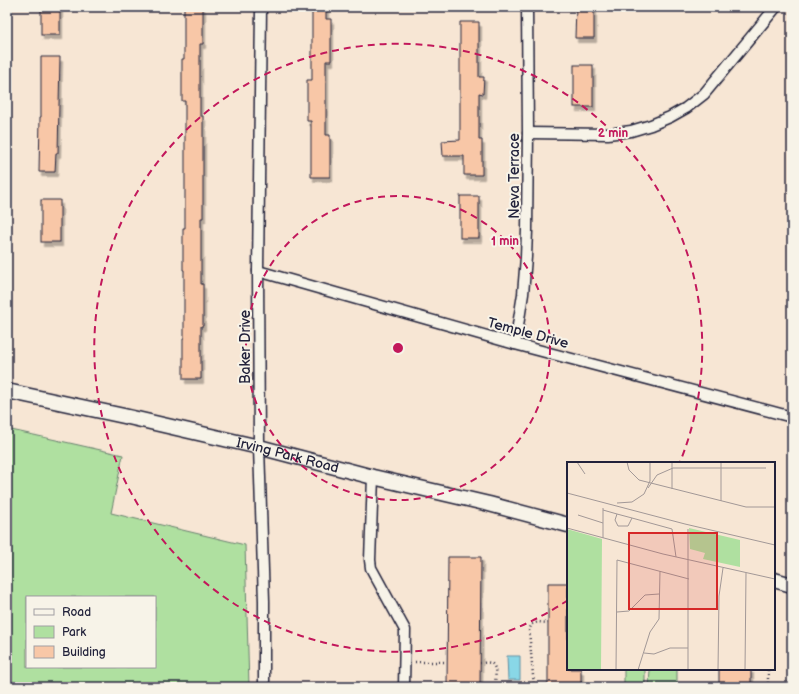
<svg xmlns="http://www.w3.org/2000/svg" width="799" height="694" font-family="'Balsamiq Sans',sans-serif">
	<style>
		.green { fill: #afe0a0; stroke: #68816e; fill-rule: evenodd }
		.water { fill: #89d7e7; stroke: #608fa2 }
		.building { fill: #f8c7a7; stroke: #22223b; filter: url(#shadow) }
		.lines { fill: none; stroke-linecap: round; stroke-linejoin: round }
		.street-casing { stroke: #22223b; stroke-width: 13 }
		.secondary-casing { stroke: #22223b; stroke-width: 17 }
		.path { stroke: #22223b; stroke-width: 2.5; stroke-dasharray: 1 3; stroke-linecap: butt }
		.street { stroke: #f7f3e8; stroke-width: 10 }
		.secondary { stroke: #f7f3e8; stroke-width: 14 }
		.ring { fill: none; stroke: #c2185b; stroke-width: 2; stroke-dasharray: 7 5 }
		.labels { text-anchor: middle; dominant-baseline: central; stroke-width: 4; stroke-linejoin: round; paint-order: stroke }
		.street-label { font-size: 14px; fill: #22223b; stroke: #f7f3e8 }
		.inset-road { fill: none; stroke: #a29897; stroke-width: 1 }
		.view { fill: #d62828; fill-opacity: 0.15; stroke: #d62828; stroke-width: 2 }
		.inset-edge { fill: none; stroke: #22223b; stroke-width: 2 }
		.centre { fill: #c2185b; stroke: #f7f3e8; stroke-width: 2 }
		.ring-label { font-size: 12px; text-anchor: middle; font-weight: bold; fill: #c2185b; stroke: #f7f3e8; stroke-width: 4; stroke-linejoin: round; paint-order: stroke }
	</style>
	<defs>
		<filter id="shadow"><feDropShadow dx="2.5" dy="4.5" stdDeviation="0" flood-color="#0004"/></filter>
	</defs>
	<rect width="100%" height="100%" fill="#f7e6d4"/>
	<filter id="ink" filterUnits="userSpaceOnUse"><feTurbulence type="fractalNoise" baseFrequency=".025" numOctaves="2"/><feDisplacementMap in="SourceGraphic" scale="8" xChannelSelector="R" yChannelSelector="G"/><feConvolveMatrix kernelMatrix="1 2 1 2 8 2 1 2 1" color-interpolation-filters="sRGB"/></filter>
	<g filter="url(#ink)">
		<g class="green">
			<path d="M7 429 123 455 111 513 245 545 249 687H29L7 682ZM27 597H155V667H27Z"/>
			<rect x="624" y="669" width="21" height="16"/>
			<path d="M650 669H677V687H649Z"/>
		</g>
		<path class="water" d="M507 656H520V680H508Z"/>
		<g class="building">
			<rect x="41" y="7" width="19" height="28"/>
			<path d="M184 7H203V44H200V116H203V218H201V284H203V326H201V379H183V338H184V270H183V228H185V101H182V59H184Z"/>
			<path d="M312 7H326V19H331V61H326V135H330V177H311V121H307V80H312Z"/>
			<path d="M576 7H594V38H575Z"/>
			<path d="M460 22H479V77H484L483 94 479 93V140H482V175H464V156H443L442 141 460 140Z"/>
			<path d="M41 57H60L58 153H56L55 172H39L40 117H41Z"/>
			<rect x="574" y="65" width="19" height="42"/>
			<rect x="460" y="196" width="19" height="42"/>
			<rect x="41" y="200" width="19" height="42"/>
			<path d="M448 557H481L480 687H447Z"/>
			<path d="M548 583H568V669H581V687H548Z"/>
			<rect x="719" y="669" width="32" height="18"/>
		</g>
		<g class="lines">
			<g class="street-casing">
				<g id="street">
					<path d="M261 7 258 271 259 447 264 601V687"/>
					<path d="M528 133 608 134 631 131 651 125 670 117 686 108 704 94 776 7"/>
					<path d="M258 271 515 344 792 417"/>
					<path d="M515 344 523 294 526 257 527 230 528 133 527 7"/>
					<path d="M373 477 370 560 371 568 405 630 404 687"/>
				</g>
			</g>
			<g class="secondary-casing">
				<g id="secondary">
					<path id="s1" d="M7 391 124 416 259 447 373 477 489 504 568 525"/>
					<path d="M774 580 792 585"/>
				</g>
			</g>
			<g class="path">
				<path d="M415 662H447"/>
				<path d="M480 663C483 663 487 662 490 663 498 665 495 680 495 687"/>
				<path d="M534 687 529 630 532 624 538 622 548 623"/>
				<path d="M768 687V669"/>
			</g>
			<use href="#street" class="street"/>
			<use href="#secondary" class="secondary"/>
		</g>
	</g>
	<g class="ring">
		<circle cx="398" cy="348" r="152"/>
		<path d="M568 600A304 304 0 1 1 680 462"/>
	</g>
	<g class="labels">
		<g class="street-label">
			<text transform="translate(514 176) rotate(-90)">Neva Terrace</text>
			<text transform="translate(528 333) rotate(15)">Temple Drive</text>
			<text transform="translate(245 347) rotate(-90)">Baker Drive</text>
			<text stroke="none"><textPath href="#s1" startOffset="288">Irving Park Road</textPath></text>
		</g>
	</g>
	<g transform="translate(567 462)">
		<rect width="208" height="208" fill="#f7e6d4"/>
		<path d="M122 66 173 78V105L136 97 138 91 123 87ZM0 67 35 77 34 208H0Z" fill="#afe0a0"/>
		<path class="inset-road" d="M10 0 18 12M60 0 62 8 72 18 179 45H208M81 26 90 13 106 6H199M105 27V0M0 31 118 62 208 83M154 39V0M50 41 65 40 77 32 83 19V0M36 48 50 52M50 52 65 56 61 64H51L48 58ZM11 53 36 61M65 56 105 67 109 95M0 66 96 92 208 117M36 76V46M50 150 62 149 78 133 92 132M77 191 87 192 103 186H121M49 208 50 98 122 117M71 208 83 170 92 157 93 109M121 208V67M151 208 152 134 156 106M178 208 179 111"/>
		<path class="view" d="M62 71H150V147H62Z"/>
		<rect width="208" height="208" class="inset-edge"/>
	</g>
	<circle cx="398" cy="348" r="6" class="centre"/>
	<g class="ring-label">
		<text x="613" y="137">2 min</text>
		<text x="505" y="245">1 min</text>
	</g>
	<rect width="799" height="694" fill="none" stroke="#f7f3e8" stroke-width="24"/>
	<rect x="12" y="12" width="775" height="670" fill="none" stroke="#22223b" stroke-width="1.5" filter="url(#ink)"/>
	<rect x="26" y="596" width="130" height="72" fill="#f7f3e8" stroke="#a29fa3"/>
	<rect x="34" y="609" width="20" height="6" fill="#f7f3e8" stroke="#a29fa3"/>
	<text x="62" y="616" font-size="12" fill="#22223b">Road</text>
	<rect x="34" y="626" width="20" height="12" fill="#afe0a0" stroke="#a29fa3"/>
	<text x="62" y="636" font-size="12" fill="#22223b">Park</text>
	<rect x="34" y="646" width="20" height="12" fill="#f8c7a7" stroke="#a29fa3"/>
	<text x="62" y="656" font-size="12" fill="#22223b">Building</text>
</svg>
